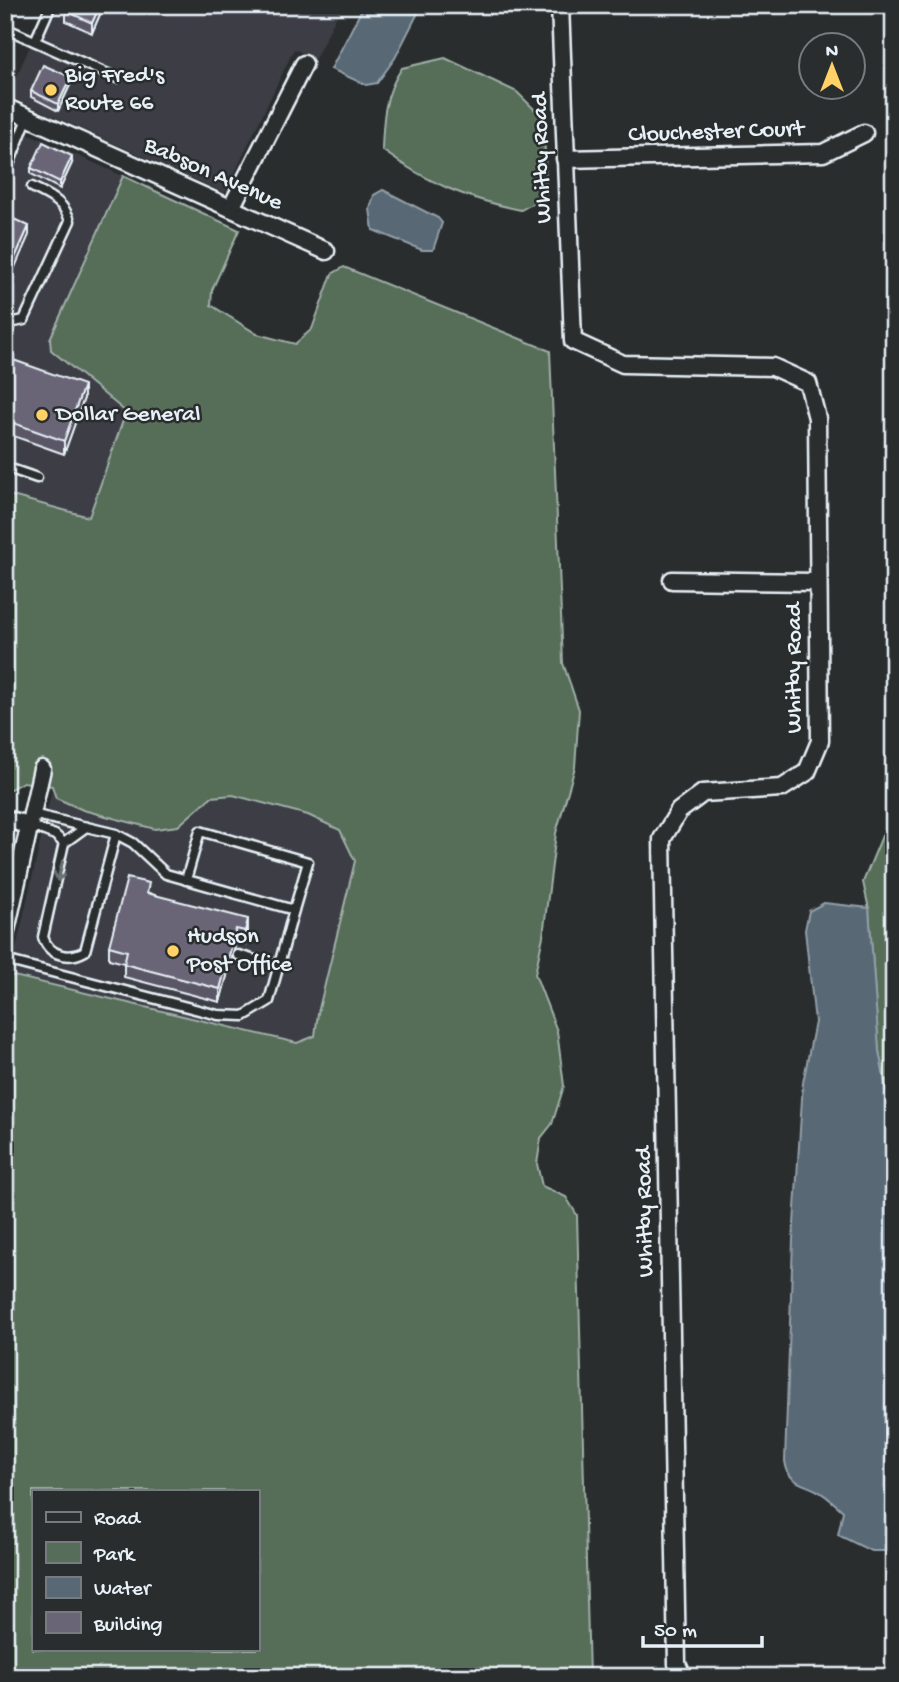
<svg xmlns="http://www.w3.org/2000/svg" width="899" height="1682" font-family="'Gochi Hand',sans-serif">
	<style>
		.built { fill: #3d3e44 }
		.green { fill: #566d59; stroke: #9fafa8; stroke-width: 2; fill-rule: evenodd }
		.water { fill: #586875; stroke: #929fa9; stroke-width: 2 }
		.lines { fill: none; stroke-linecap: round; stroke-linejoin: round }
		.service-casing { stroke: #e8f1f8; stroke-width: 13 }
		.minor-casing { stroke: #e8f1f8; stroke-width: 21 }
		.service { stroke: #2a2d2e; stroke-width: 8 }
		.minor { stroke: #2a2d2e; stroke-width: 16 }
		.wall { fill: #5a5766; stroke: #e8f1f8; stroke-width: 2 }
		.shaded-wall { fill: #4a4753; stroke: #e8f1f8; stroke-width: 2 }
		.building { fill: #696577; stroke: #e8f1f8; stroke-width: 2 }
		.oneway { stroke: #6c7275 }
		.poi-dot { fill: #ffd166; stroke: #2a2d2e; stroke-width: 2.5 }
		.labels { text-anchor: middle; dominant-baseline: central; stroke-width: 5; stroke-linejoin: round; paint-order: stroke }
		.poi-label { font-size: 24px; fill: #e8f1f8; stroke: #2a2d2e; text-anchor: start }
		.street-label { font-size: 24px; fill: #e8f1f8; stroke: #2a2d2e }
	</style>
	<rect width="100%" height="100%" fill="#2a2d2e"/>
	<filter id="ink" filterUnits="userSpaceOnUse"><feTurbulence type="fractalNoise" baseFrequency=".0143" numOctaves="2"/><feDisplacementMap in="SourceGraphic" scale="14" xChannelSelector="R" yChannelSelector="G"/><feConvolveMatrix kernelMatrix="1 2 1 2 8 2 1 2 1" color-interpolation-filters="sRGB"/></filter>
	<g filter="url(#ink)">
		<g class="built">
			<path d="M48 5H342L315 59 294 49 225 193 8 96Z"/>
			<path d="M5 123 123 176 50 339 52 350 126 412 89 517 5 494Z"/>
			<path d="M53 786 196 808 211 797 233 795 308 815 340 830 355 861 318 1013 315 1037 297 1043 10 975Z"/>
		</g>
		<g class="green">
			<path d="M445 58 517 92 544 119 546 196 521 210C467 199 427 183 382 150 383 120 384 94 402 68Z"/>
			<path d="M123 176 239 230 212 290 211 305 257 334 295 344 312 329 332 274 344 267 550 351 563 663 579 710 575 767 556 833 543 936 535 974 557 1031 564 1086 552 1124 541 1138 537 1164 542 1186 566 1197 577 1215 589 1677H5V978L10 975 297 1043 315 1036 318 1013 355 861 340 830 308 815 233 795 211 797 178 826 155 829 83 810 56 798 52 786 23 782 5 792V494L89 517 126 412 51 350 50 339ZM33 1491H257V1649H33Z"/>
			<path d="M894 807V1131L879 1051 869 909 863 882Z"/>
		</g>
		<g class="water">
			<path d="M364 5H422L395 58 377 83 366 85 331 69Z"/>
			<path d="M383 190 438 218 442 223 433 250H422L373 230 370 209 374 195Z"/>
			<path d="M824 903 869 908 879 1051 894 1131V1551H871L838 1535 843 1511C835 1504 825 1494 816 1490 799 1482 788 1482 785 1461L793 1240 803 1083 815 1022 805 930 809 911Z"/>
		</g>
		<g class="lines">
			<g class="service-casing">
				<g id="service">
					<path d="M5 28 117 78"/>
					<path d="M35 41 51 5"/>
					<path d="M5 175 28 116"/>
					<path d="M5 324 24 320 70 221C64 201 49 196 32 187"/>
					<path d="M5 467 37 478"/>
					<path d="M29 825 55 835 64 843 43 937C49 956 69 960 85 951L116 834"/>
					<path d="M64 843 86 827"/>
					<path d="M186 880 200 831 308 862 294 910"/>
					<path d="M238 955 279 967"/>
					<path d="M5 960 218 1015 244 1016 269 1001 294 910 166 874 133 843 116 834 32 814"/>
				</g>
			</g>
			<g class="minor-casing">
				<g id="minor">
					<path d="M560 5 573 341 623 364 773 367 808 383 817 418 820 741 807 772 782 788 703 793 679 811 662 839 677 1664 683 1677"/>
					<path d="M5 107 326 251"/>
					<path d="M565 159 823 153 864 133"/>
					<path d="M231 208 304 64"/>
					<path d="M672 580 817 582"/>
					<path d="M5 819 29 825"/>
					<path d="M5 935 42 769"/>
				</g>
			</g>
			<use href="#service" class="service"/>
			<use href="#minor" class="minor"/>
		</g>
		<g class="wall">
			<path d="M104 5 92 33 66 21V11Z"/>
			<path d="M71 83 58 111 31 97V91Z"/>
			<path d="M72 163 60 189 31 174V168Z"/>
			<path d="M5 357 84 398 64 454 5 433Z"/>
			<path d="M149 893 248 932 245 944 236 942 220 1002 124 977V963L109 959V946Z"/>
		</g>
		<g class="shaded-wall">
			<path d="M100 5H104L92 33V23Z"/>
			<path d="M71 77V83L58 111V104Z"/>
			<path d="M72 156V163L60 189V182Z"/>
			<path d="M29 226V235L5 290V280Z"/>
			<path d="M84 385V398L64 454V441Z"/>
			<path d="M248 919V932L245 944V931Z"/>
			<path d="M236 929V942L220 1002V989Z"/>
		</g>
		<g class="building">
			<path d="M69 5H100L92 23 66 11Z"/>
			<path d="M43 65 71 77 58 104 31 91Z"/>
			<path d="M43 142 72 156 60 182 31 168Z"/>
			<path d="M5 215 29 226 5 280Z"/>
			<path d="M5 357 84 385 64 441 5 420Z"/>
			<path d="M127 878 149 883 147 893 248 919 245 931 236 929 220 989 124 964 127 951 109 946Z"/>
		</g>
		<defs><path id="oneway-shaft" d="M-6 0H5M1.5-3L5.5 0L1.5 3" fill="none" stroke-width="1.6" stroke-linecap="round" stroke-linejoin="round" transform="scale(1.75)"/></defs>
		<use class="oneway" href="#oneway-shaft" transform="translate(60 871) rotate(104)"/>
	</g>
	<g class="poi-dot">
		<circle cx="51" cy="90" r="7"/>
		<circle cx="42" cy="415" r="7"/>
		<circle cx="173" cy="951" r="7"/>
	</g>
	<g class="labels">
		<g class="poi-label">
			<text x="65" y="76">Big Fred's<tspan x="65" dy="28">Route 66</tspan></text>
			<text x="56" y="415">Dollar General</text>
			<text x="187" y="937">Hudson<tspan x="187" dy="28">Post Office</tspan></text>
		</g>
		<g class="street-label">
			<text transform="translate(716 133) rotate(-2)">Clouchester Court</text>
			<text transform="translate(543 158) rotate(-92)">Whitby Road</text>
			<text transform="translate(213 175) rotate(24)">Babson Avenue</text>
			<text transform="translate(795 668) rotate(-90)">Whitby Road</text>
			<text transform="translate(646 1212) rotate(-91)">Whitby Road</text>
		</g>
	</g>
	<rect width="899" height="1682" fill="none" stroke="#2a2d2e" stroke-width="28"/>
	<rect x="14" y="14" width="871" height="1654" fill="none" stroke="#e8f1f8" stroke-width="2.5" filter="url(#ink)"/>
	<rect x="32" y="1490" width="228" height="161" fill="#2a2d2e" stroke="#767b7f" stroke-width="2"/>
	<rect x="46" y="1512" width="35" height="10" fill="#2a2d2e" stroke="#767b7f" stroke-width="2"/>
	<text x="94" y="1524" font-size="21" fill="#e8f1f8">Road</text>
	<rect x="46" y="1542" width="35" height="21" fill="#566d59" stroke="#767b7f" stroke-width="2"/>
	<text x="94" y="1560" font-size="21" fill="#e8f1f8">Park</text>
	<rect x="46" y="1577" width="35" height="21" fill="#586875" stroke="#767b7f" stroke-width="2"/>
	<text x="94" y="1594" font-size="21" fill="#e8f1f8">Water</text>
	<rect x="46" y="1612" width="35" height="21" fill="#696577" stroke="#767b7f" stroke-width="2"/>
	<text x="94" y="1630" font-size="21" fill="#e8f1f8">Building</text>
	<g transform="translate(832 66)"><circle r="33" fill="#2a2d2e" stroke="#767b7f" stroke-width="2"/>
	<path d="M0-5L12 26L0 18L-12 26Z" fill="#ffd166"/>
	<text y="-10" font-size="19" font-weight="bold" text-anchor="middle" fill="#e8f1f8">N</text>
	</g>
	<path d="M643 1636v10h119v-10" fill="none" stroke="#e8f1f8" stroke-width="3.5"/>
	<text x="654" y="1636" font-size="21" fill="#e8f1f8" stroke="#2a2d2e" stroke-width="5" paint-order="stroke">50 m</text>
</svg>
